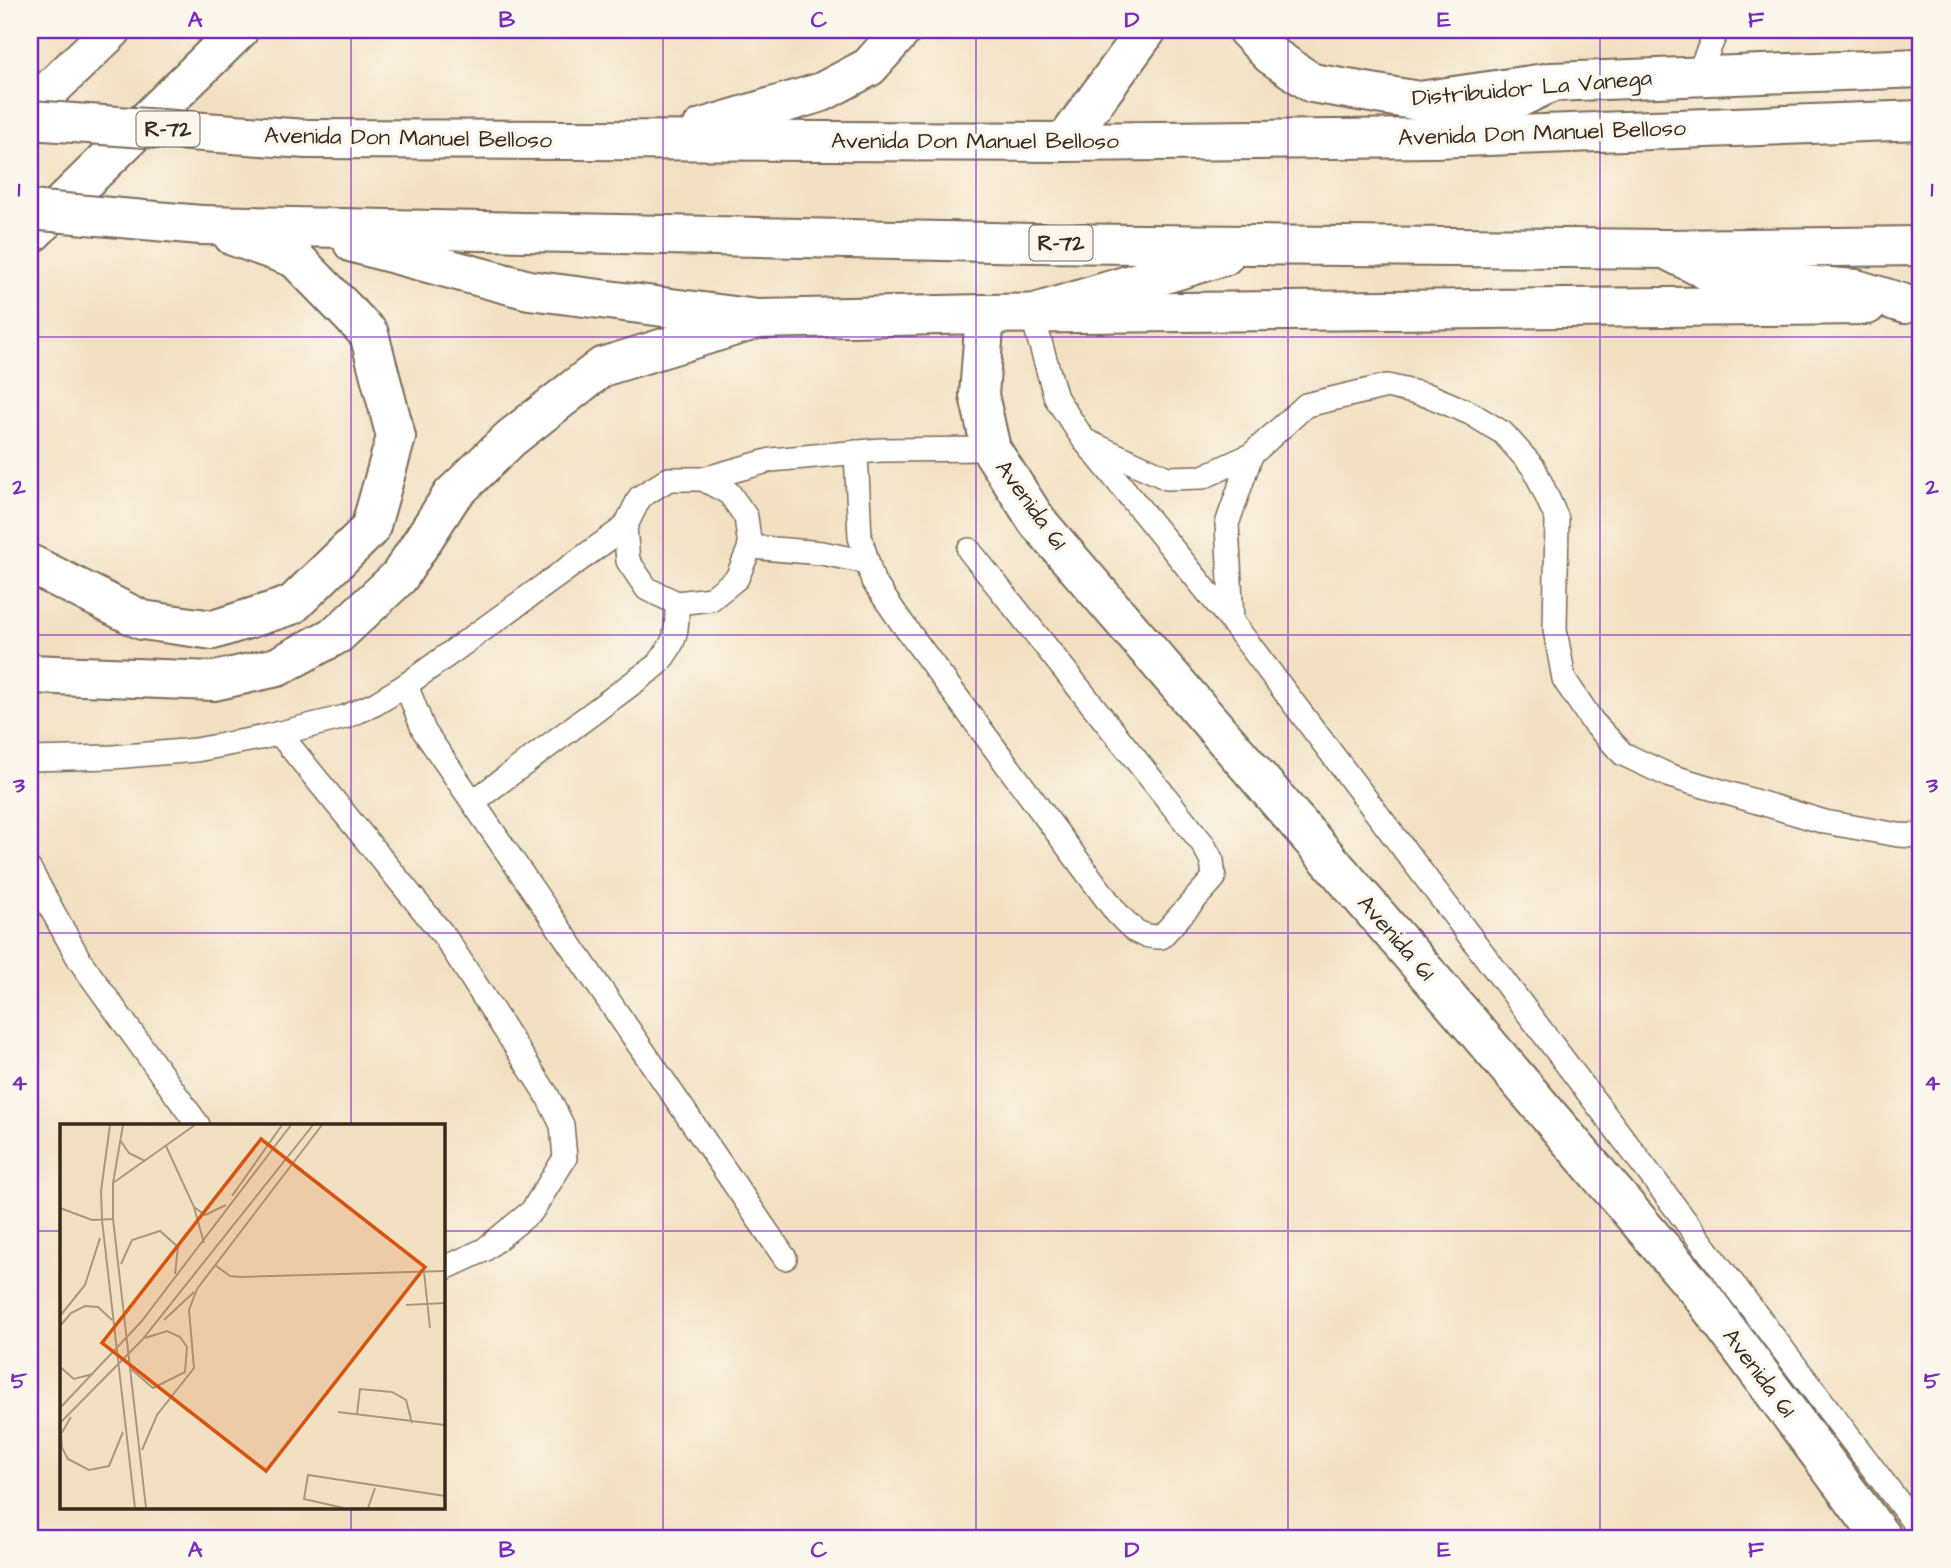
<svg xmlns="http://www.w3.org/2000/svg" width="1951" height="1568" font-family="'Architects Daughter',sans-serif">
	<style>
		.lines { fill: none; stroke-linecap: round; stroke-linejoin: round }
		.service-casing { stroke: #7b6a57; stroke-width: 26 }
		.minor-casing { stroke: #7b6a57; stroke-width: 42 }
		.secondary-casing { stroke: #7b6a57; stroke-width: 42 }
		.primary-casing { stroke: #7b6a57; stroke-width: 42 }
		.service { stroke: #fff; stroke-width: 23 }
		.minor { stroke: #fff; stroke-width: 38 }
		.secondary { stroke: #fff; stroke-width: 38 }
		.primary { stroke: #fff; stroke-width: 38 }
		.primary-bridge-casing { stroke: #7b6a57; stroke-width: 42; stroke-linecap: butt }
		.primary-bridge { stroke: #fff; stroke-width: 38 }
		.grid { fill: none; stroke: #7b2cbf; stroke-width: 2; stroke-opacity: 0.55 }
		.labels { text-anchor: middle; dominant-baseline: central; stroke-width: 7; stroke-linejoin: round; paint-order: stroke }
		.shield { fill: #fbf7ec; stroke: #75685c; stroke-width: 2 }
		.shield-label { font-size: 21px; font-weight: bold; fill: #3b2a1e }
		.street-label { font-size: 23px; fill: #3b2a1e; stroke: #fbf7ec }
		.inset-road { fill: none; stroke: #a99780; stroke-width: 2 }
		.view { fill: #d7540e; fill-opacity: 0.15; stroke: #d7540e; stroke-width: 3.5 }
		.inset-edge { fill: none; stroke: #3b2a1e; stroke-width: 3.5 }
		.neatline { fill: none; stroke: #7b2cbf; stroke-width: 2.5 }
		.grid-label { font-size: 23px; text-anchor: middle; font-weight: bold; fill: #7b2cbf }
	</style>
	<rect width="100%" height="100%" fill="#fbf7ec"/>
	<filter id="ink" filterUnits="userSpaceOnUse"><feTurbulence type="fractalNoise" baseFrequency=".0143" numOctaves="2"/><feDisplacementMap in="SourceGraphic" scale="14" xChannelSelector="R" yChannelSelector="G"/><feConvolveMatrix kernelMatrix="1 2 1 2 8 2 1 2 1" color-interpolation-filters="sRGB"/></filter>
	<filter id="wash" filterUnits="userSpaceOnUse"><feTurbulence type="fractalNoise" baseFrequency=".00686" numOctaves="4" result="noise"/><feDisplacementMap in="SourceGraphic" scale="28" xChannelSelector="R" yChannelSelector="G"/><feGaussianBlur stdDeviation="1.57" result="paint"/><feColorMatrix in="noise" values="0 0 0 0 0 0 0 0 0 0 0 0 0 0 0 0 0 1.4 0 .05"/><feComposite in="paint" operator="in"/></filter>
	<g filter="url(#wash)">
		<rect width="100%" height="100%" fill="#f2e0c2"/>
	</g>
	<g filter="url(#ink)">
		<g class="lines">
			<g class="service-casing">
				<g id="service">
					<path d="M1697 76 1717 30"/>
					<path d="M1032 314 1056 398 1084 440 1232 622 1921 1532"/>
					<path d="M1088 442 1167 478 1203 477 1251 455"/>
					<path d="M856 452 860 537 873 581 902 623 1116 912C1132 929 1137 937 1161 937L1214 878 1212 861 1203 844 969 550"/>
					<path d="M703 479 729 493 746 517 750 547 737 578 711 599 677 603 647 589 628 561 625 527 640 497 669 479H703L771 460 881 450 991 449"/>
					<path d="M625 527 406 685 424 731 785 1258"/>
					<path d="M750 547 822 553 867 562"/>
					<path d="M1232 622 1227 524 1251 455 1306 405 1387 386 1430 396 1470 413 1503 433 1534 468 1557 519 1555 630 1564 679 1592 721 1623 754 1670 776 1825 822 1898 835 1921 836"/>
					<path d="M279 733 445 937 547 1095 562 1125 565 1158 532 1211 484 1250 443 1269"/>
					<path d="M30 759 113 757 196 750 260 738 345 717 375 704 406 685"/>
					<path d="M473 802 657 665C677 641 677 633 677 603"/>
					<path d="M30 870 80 961 198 1125"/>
				</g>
			</g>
			<g class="minor-casing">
				<g id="minor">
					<path d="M1247 30 1271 55 1312 83 1419 101 1552 82 1921 68"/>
					<path d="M1065 142 1147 30"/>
					<path d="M985 314 979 395 991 449 1037 521 1463 1015 1699 1292 1882 1538"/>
					<path d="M758 319 985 314 1867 305"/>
				</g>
			</g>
			<g class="secondary-casing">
				<g id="secondary">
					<path d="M30 109 112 30"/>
					<path d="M30 235 239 30"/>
					<path d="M30 674 214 681 277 667 338 634 399 577 452 495 511 438 602 367 758 319"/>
				</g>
			</g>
			<g class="primary-casing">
				<g id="primary">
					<path d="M1419 101 1489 121"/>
					<path d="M702 128 822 92 869 67 902 30"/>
					<path d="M1449 131 1552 82"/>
					<path d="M306 139 1065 142 1434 138 1921 120"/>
					<path d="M201 225 1032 243 1666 249 1921 246"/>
					<path d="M353 243 529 290 758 319"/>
					<path d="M1671 252 1724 279 1856 289 1905 304"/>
					<path d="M1032 314 1224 256"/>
					<path d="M30 564 142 620 213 630 292 605 370 529 396 437 369 334 295 258 233 236"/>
				</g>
			</g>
			<use href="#service" class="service"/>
			<use href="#minor" class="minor"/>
			<use href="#secondary" class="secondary"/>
			<use href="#primary" class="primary"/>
			<g class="primary-bridge-casing">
				<g id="primary-bridge">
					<path d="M30 120 306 139"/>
					<path d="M30 210 201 225"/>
				</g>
			</g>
			<use href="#primary-bridge" class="primary-bridge"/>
		</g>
	</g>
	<path class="grid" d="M351 30V1125M663 30V1538M976 30V1538M1288 30V1538M1600 30V1538M30 337H1921M30 635H1921M30 933H1921M30 1231H61M443 1231H1921M351 1507V1538"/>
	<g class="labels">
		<g class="shield">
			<rect x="136.5" y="111.5" width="63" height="35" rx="5"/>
			<rect x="1029.5" y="225.5" width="63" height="35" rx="5"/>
		</g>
		<g class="shield-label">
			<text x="168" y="129">R-72</text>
			<text x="1061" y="243">R-72</text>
		</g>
		<g class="street-label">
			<text transform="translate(1532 88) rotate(-5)">Distribuidor La Vanega</text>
			<text transform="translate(1542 133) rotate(-2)">Avenida Don Manuel Belloso</text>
			<text transform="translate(408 138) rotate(1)">Avenida Don Manuel Belloso</text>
			<text x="975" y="141">Avenida Don Manuel Belloso</text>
			<text transform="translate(1031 505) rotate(54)">Avenida 61</text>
			<text transform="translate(1396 938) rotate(49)">Avenida 61</text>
			<text transform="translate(1759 1373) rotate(53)">Avenida 61</text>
		</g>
	</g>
	<g transform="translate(60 1124)">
		<rect width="385" height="385" fill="#f2e0c2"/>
		<path class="inset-road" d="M50 1 41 67 42 96 75 384M63 1 53 59V95L86 384M60 16 69 29 85 37M106 22 134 83 144 119M53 59 135 1M172 72 222 1M134 83 145 91 166 81M0 84 32 96 53 95M61 140 72 116 100 107 118 123 115 150M155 141 170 152 181 153 385 147M364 148 370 204M137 165 262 1M346 181 385 179M0 192 25 161 40 114M104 196 134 168M0 202 11 189 25 182 38 183 52 196M0 243 14 255 33 250M71 245 93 264 125 248 127 223 120 213 107 207 85 214M0 284 81 198 231 1M278 288 385 301M297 290 300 265 332 268 346 276 352 299M11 293 1 310 2 324 8 335 29 346 49 342 63 308M0 299 82 216 253 1M82 326 97 291 134 244 129 186 137 165M284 384 244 375 248 351 385 372M308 384 315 364"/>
		<path class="view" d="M201 15 365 143 206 347 42 219Z"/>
		<rect width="385" height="385" class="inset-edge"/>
	</g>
	<rect width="1951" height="1568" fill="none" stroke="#fbf7ec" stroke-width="77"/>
	<rect x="38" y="38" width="1874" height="1492" class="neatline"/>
	<g class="grid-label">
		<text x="195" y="27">A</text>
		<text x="507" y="27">B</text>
		<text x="819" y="27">C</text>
		<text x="1132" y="27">D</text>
		<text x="1444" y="27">E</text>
		<text x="1756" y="27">F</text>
		<text x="19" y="196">1</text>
		<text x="1932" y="196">1</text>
		<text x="19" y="494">2</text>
		<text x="1932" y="494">2</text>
		<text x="19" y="792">3</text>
		<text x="1932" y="792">3</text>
		<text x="19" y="1090">4</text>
		<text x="1932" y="1090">4</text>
		<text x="19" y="1388">5</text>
		<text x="1932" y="1388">5</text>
		<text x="195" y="1557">A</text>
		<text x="507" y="1557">B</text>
		<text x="819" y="1557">C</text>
		<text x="1132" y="1557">D</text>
		<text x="1444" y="1557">E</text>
		<text x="1756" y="1557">F</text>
	</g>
</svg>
